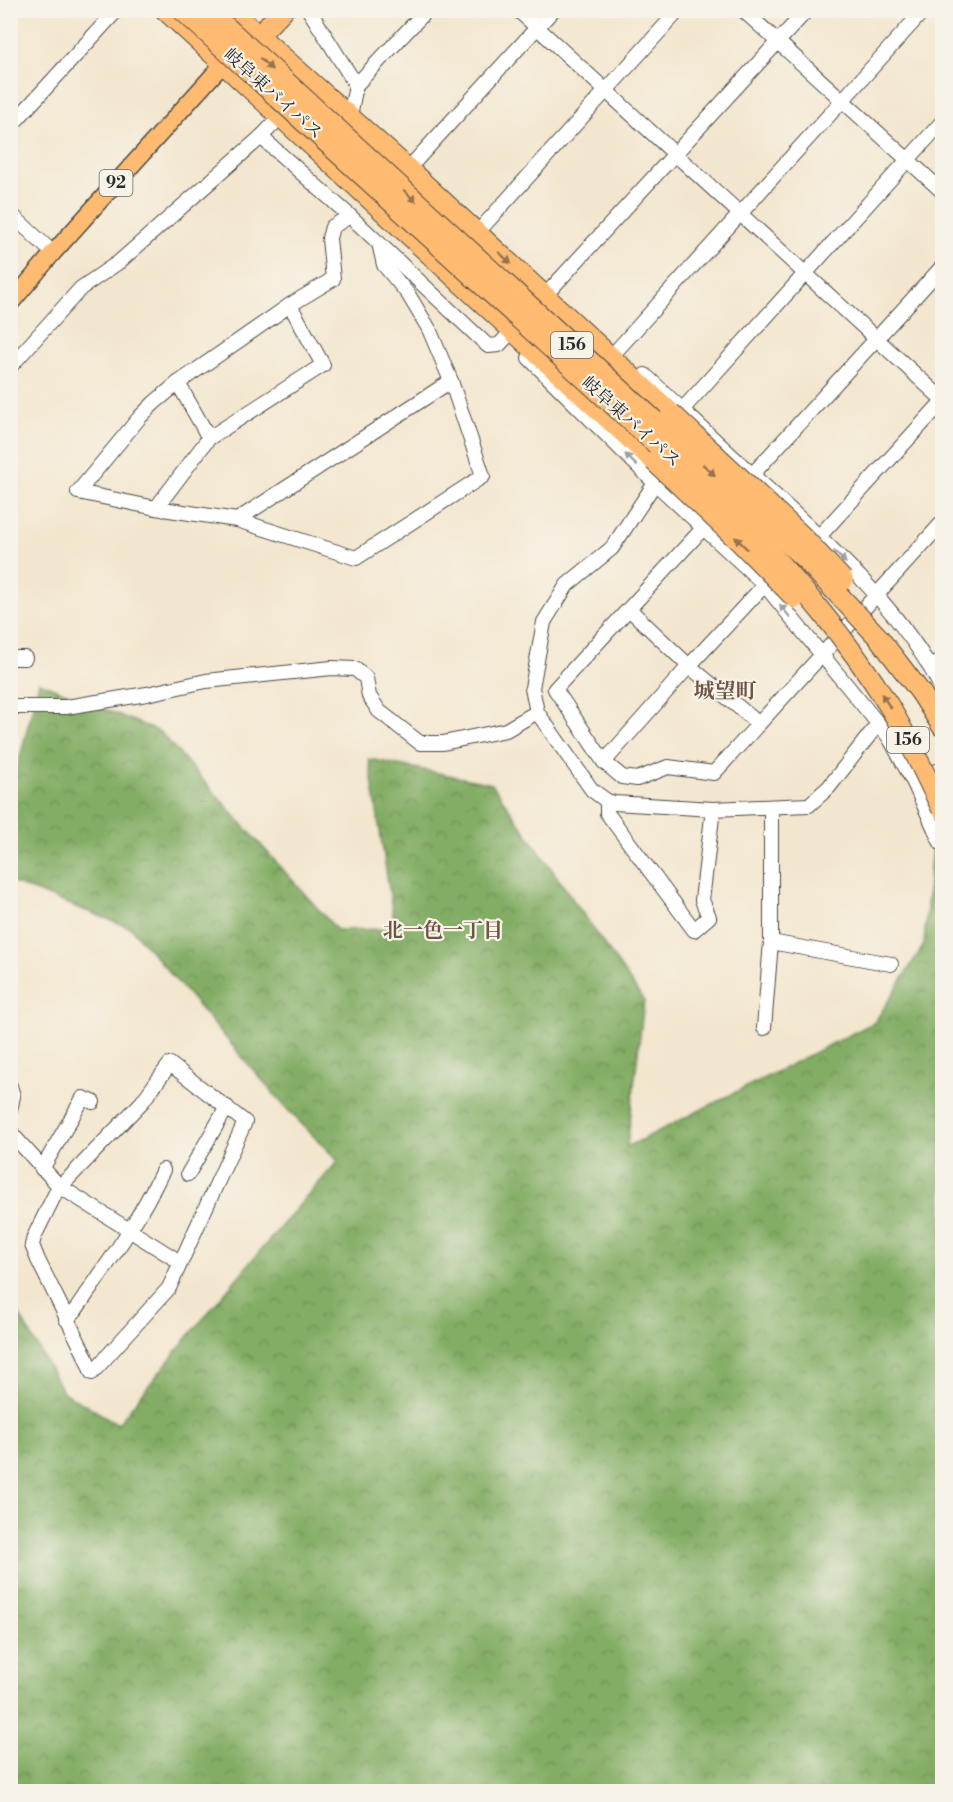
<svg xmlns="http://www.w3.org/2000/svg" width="953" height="1802" font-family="'Libre Bodoni','Noto Serif JP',serif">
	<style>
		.forest { fill: url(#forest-crowns); stroke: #576c48; stroke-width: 1.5 }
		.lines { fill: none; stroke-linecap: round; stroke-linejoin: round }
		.minor-casing { stroke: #494743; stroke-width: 16 }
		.major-casing { stroke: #494743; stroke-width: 19 }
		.highway-casing { stroke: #494743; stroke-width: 22 }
		.minor { stroke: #fff; stroke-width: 14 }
		.major { stroke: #febb71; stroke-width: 16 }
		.highway { stroke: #febb71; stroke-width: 20 }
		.highway-bridge-casing { stroke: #494743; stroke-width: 22; stroke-linecap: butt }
		.highway-bridge { stroke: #febb71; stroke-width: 20 }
		.oneway { fill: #94734e }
		.oneway2 { fill: #a0a0a0 }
		.labels { text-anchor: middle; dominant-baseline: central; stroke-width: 4.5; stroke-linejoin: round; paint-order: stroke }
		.shield { fill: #f7f3e8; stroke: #686764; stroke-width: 1.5 }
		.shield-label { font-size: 16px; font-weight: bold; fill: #2b2b2b }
		.street-label { font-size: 18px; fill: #2b2b2b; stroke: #f7f3e8 }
		.neighbourhood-label { font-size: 20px; font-weight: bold; fill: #6d5443; stroke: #f7f3e8 }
		.quarter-label { font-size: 21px; font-weight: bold; fill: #6d5443; stroke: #f7f3e8 }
	</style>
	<defs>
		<pattern id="forest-crowns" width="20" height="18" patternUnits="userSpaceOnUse" patternTransform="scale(1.5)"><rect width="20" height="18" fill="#83ad65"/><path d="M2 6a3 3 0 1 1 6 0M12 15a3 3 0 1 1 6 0" fill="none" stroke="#6b8d53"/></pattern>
	</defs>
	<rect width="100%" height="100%" fill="#f7f3e8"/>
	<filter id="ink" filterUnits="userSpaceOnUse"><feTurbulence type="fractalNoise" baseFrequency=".0167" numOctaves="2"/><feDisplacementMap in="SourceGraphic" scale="12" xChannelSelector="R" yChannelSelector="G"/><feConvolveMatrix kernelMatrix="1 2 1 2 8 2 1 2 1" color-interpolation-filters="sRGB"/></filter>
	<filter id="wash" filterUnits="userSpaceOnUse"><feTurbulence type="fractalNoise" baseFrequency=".008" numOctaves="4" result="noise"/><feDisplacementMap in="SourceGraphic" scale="24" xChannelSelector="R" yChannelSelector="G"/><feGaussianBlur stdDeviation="1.35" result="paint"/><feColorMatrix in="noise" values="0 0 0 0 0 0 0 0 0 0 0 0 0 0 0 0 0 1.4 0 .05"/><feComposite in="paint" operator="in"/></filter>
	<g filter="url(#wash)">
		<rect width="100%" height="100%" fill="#f3e6ce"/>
		<path class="forest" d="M39 682 160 732 337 930 395 929 369 759 492 784 644 1001 627 1147 875 1022 924 945 937 783 942 787V1791H11L10 1298 63 1392 118 1424C189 1334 262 1247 338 1161L287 1109 131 928 11 882V793Z"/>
	</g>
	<g filter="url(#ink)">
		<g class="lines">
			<g class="minor-casing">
				<g id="minor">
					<path d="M309 10 356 85 350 116"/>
					<path d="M518 10 942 399"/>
					<path d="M743 10 942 191"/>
					<path d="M356 85 427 10"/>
					<path d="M10 127 117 10"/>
					<path d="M261 137 350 216 488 346 499 345 517 326"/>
					<path d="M408 169 553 10"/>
					<path d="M10 213 53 253"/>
					<path d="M350 216 332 227 329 238 333 279 290 305 178 383 154 403 140 417 78 492 156 508 237 520 356 558 483 476 451 381 429 329 408 294 384 265 379 243"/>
					<path d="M477 233 679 10"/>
					<path d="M540 301 807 10"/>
					<path d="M617 350 924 10"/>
					<path d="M529 358 655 483 764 584 889 737 914 783 941 843"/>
					<path d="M10 367 81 288 119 262 261 137 281 116"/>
					<path d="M645 375C686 413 727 452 769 490 832 548 903 611 942 689"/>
					<path d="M178 383 209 438"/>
					<path d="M676 427 682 410 942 122"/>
					<path d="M663 462 655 483 612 548 567 585 544 622 532 688 537 712 592 790 607 801 614 803 713 809 809 805 829 787 878 724"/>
					<path d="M740 488 942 267"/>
					<path d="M156 508 209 438 323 365 290 305"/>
					<path d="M719 511 555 689 604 762 622 777 637 779 668 767 714 773 942 523"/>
					<path d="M237 520 451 381"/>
					<path d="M814 542 942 402"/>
					<path d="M629 609 689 666 759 724"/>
					<path d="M10 658H25"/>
					<path d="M932 669 942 657"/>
					<path d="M10 707H66L147 694 206 681 332 668 355 669 366 678 369 696 379 711 420 743H443L506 730 537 712"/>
					<path d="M604 762 689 666 770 579"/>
					<path d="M918 775 942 770"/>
					<path d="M607 801V813L694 930 709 917 702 900 713 809"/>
					<path d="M771 942 891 964"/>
					<path d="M764 1028 771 942V808"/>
					<path d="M170 1064 245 1122 169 1288 92 1373 84 1353 38 1260 32 1245 34 1237 59 1186 69 1178 142 1102Z"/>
					<path d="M10 1086 13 1096 10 1110"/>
					<path d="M10 1132 59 1186 180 1262"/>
					<path d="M42 1169 83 1098 93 1102"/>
					<path d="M188 1174 227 1107"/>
					<path d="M66 1319 75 1311C107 1265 139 1220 163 1170"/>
				</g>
			</g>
			<g class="major-casing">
				<path id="major" d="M10 304 53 253 223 64"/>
			</g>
			<g class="highway-casing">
				<g id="highway">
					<path d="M165 10 654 461"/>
					<path d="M230 10 408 169 671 413"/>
					<path d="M251 43 283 10"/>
					<path d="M921 693 942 726"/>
				</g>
			</g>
			<use href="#minor" class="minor"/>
			<use href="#major" class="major"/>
			<use href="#highway" class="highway"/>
			<g class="highway-bridge-casing">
				<g id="highway-bridge">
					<path d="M182 10 739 520C795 578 847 638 889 706 909 739 925 774 942 809"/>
					<path d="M208 10 806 560 878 637 921 693"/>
					<path d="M671 413 803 537 843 580"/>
					<path d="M654 461 741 543 795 598"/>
				</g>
			</g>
			<use href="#highway-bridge" class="highway-bridge"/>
		</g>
		<defs><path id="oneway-solid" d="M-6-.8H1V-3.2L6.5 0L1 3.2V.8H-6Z" transform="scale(1.5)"/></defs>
		<g class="oneway">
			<use href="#oneway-solid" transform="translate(266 64) rotate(43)"/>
			<use href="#oneway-solid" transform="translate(410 196) rotate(43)"/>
			<use href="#oneway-solid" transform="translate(505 258) rotate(42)"/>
			<use href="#oneway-solid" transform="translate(709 470) rotate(43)"/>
			<use href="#oneway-solid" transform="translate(741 543) rotate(-136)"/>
			<use href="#oneway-solid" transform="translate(886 701) rotate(-122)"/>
		</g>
		<g class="oneway2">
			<use href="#oneway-solid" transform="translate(631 460) rotate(-135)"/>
			<use href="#oneway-solid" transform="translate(840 557) rotate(45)"/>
			<use href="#oneway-solid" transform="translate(785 611) rotate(-129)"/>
		</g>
	</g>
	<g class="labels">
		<g class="shield">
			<rect x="99.5" y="170" width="33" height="26" rx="4.5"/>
			<rect x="551" y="332" width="42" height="26" rx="4.5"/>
			<rect x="887" y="727" width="42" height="26" rx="4.5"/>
		</g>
		<g class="shield-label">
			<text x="116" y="183">92</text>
			<text x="572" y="345">156</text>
			<text x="908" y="740">156</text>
		</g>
		<g class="street-label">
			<text transform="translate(273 94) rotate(42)">岐阜東バイパス</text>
			<text transform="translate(631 422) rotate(42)">岐阜東バイパス</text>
		</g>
		<g class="neighbourhood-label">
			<text x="443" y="931">北一色一丁目</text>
		</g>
		<g class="quarter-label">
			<text x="725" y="692">城望町</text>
		</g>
	</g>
	<rect width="953" height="1802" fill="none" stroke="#f7f3e8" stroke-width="36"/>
</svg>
